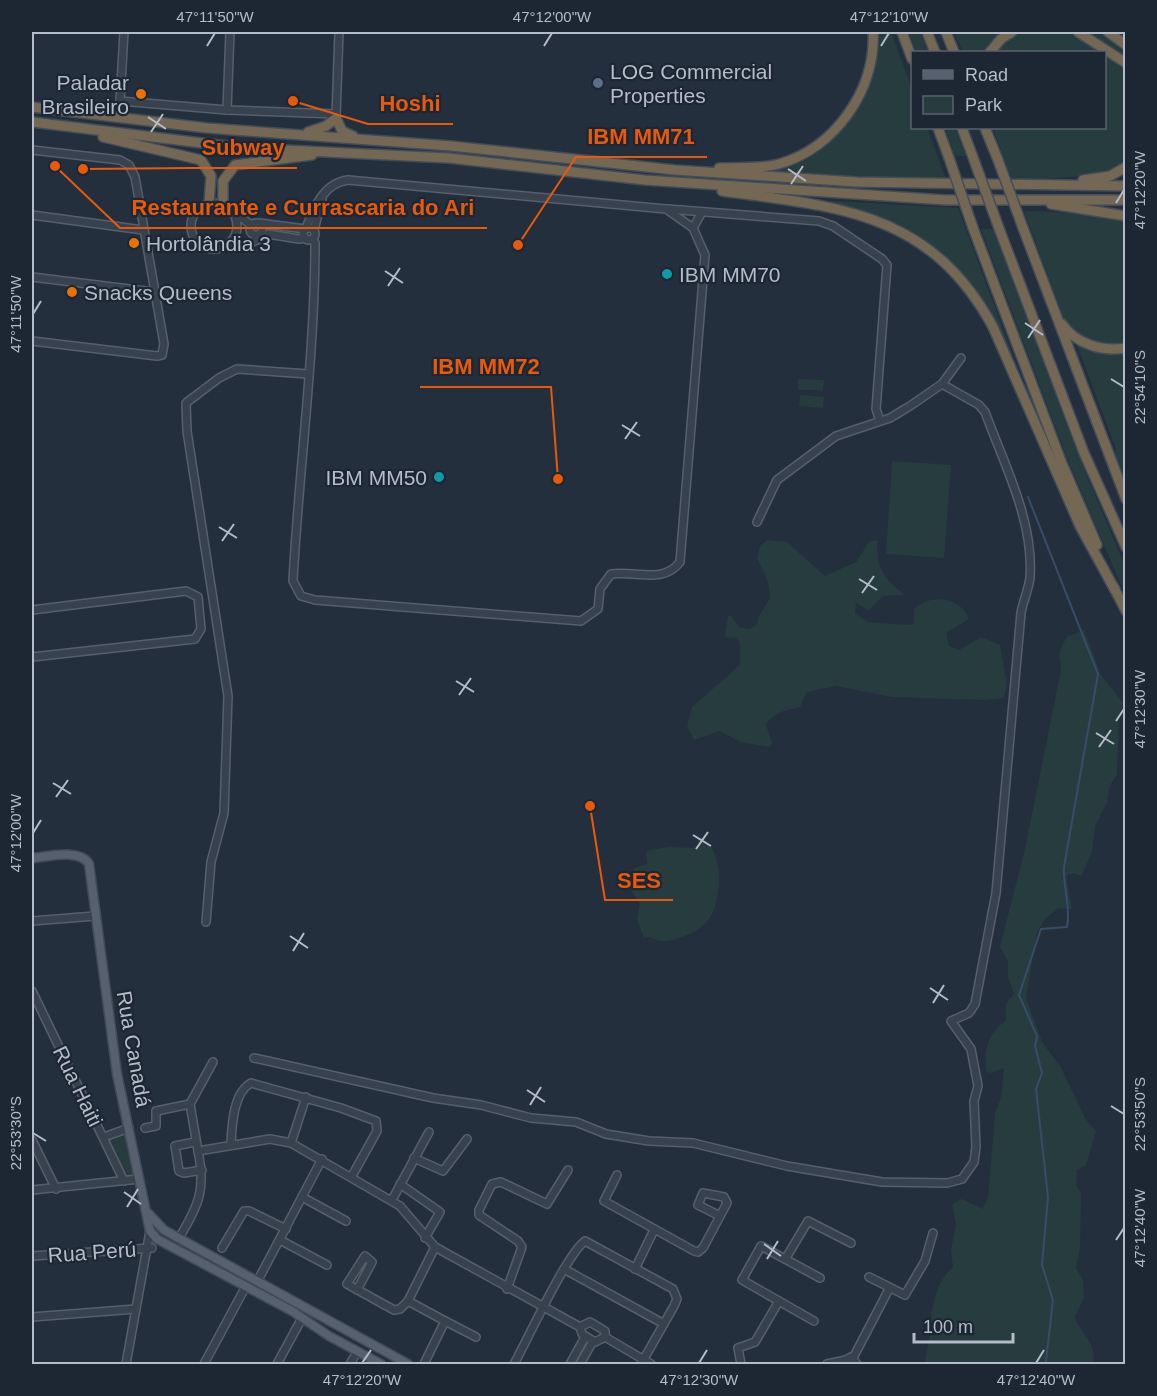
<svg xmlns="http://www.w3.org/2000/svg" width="1157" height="1396" font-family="Helvetica,sans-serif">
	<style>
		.green { fill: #263c3f }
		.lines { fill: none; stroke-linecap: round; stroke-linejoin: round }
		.stream { stroke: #394c67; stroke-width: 2 }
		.minor-casing { stroke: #565f6c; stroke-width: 10 }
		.major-casing { stroke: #414a57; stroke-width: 11 }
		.highway-casing { stroke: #434c59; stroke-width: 12 }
		.minor { stroke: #38414e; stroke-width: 7 }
		.major { stroke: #56606e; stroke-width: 8 }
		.highway { stroke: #746855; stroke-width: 9 }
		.highway-bridge-casing { stroke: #434c59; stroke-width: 12; stroke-linecap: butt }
		.highway-bridge { stroke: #746855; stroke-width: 9 }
		.ticks { fill: none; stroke: #b4bcc9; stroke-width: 2 }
		.service-dot { fill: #5c6f8a; stroke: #1d2633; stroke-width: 2 }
		.food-dot { fill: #e8710a; stroke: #1d2633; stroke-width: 2 }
		.culture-dot { fill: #0f9aa8; stroke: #1d2633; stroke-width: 2 }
		.labels { text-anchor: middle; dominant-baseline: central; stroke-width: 4.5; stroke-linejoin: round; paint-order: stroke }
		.poi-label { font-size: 21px; fill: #b4bcc9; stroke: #1d2633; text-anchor: start }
		.street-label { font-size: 21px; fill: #b4bcc9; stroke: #1d2633 }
		.leader { fill: none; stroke: #e8590c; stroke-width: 2 }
		.callout-dot { fill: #e8590c; stroke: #1d2633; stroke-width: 2 }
		.callout-label { font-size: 22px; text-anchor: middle; font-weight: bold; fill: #e8590c; stroke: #1d2633; stroke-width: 4.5; stroke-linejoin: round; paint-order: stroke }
		.neatline { fill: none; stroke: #b4bcc9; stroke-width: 2 }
		.ticks-label { font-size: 15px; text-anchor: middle; fill: #b4bcc9 }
	</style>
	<rect width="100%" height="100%" fill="#242f3e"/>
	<g class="green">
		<path d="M876 32H891L912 89V128H927L947 182 767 171 791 163 854 111Z"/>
		<path d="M909 32H920L928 52H916Z"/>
		<path d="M954 32H1005L986 52H963Z"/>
		<path d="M1016 32C1064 25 1091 37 1125 69V163L1098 175 1012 181 993 128H1104V52H994Z"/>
		<path d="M1084 32H1099L1125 50V59Z"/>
		<path d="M945 128H955L966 156H955Z"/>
		<path d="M817 200 958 208 1020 375 1018 377 984 306 914 235 867 213Z"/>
		<path d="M1024 211 1075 213 1125 220V345C1099 346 1079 341 1064 319Z"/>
		<path d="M981 229H993L1079 457 1125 566V594L1067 458Z"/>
		<path d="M1076 342 1125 352V481L1115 452 1116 449Z"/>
		<path d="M798 379 824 380 823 390H798Z"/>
		<path d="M800 395 824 397 823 408 799 406Z"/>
		<path d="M892 461 951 465 944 558 886 554Z"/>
		<path d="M767 540 787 542 825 576 856 562 869 542 878 540C875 568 884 578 905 595L883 596 869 610 856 603 855 613 867 622 909 625 914 623V609C931 593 961 597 969 619L946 633 949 646 959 650 981 637 1000 645 1007 684 1004 698 985 700 892 697 836 686 807 692 800 707C787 710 773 712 766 725L772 743 770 747 740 742 720 731 694 740 687 726 692 707 740 665V642L736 638 725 637 728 616H731L739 627 750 629 757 624 759 616 770 598 768 581 757 558 760 546Z"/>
		<path d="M1084 630 1101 675 1123 703 1119 718 1117 775 1110 785 1107 802 1095 826 1092 852 1081 876 1073 873 1066 876 1072 909 1058 908 1044 920 1037 933 1026 998 1042 1042 1060 1066 1086 1120 1096 1131 1086 1165 1077 1170 1076 1186 1081 1192 1080 1249 1076 1268 1083 1281 1084 1297 1075 1317C1081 1334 1098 1345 1093 1364H924C934 1333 925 1291 953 1267L951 1249 956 1225 952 1204 962 1199 983 1209 988 1198 995 1113 1001 1097 1004 1068 990 1073 986 1071C984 1048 988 1035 1006 1020V1004L1014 994 1008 976V961L1000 947 1025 849 1061 670 1059 653 1068 634 1070 636Z"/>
		<path d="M701 838C726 848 723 910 704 925 695 933 673 942 661 941 654 940 651 935 644 938L637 919 640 904 629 886V874L635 868 647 864 646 853 649 850 669 847 697 848 699 846 697 839Z"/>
		<path d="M125 1132 137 1173 133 1178 128 1177 109 1141 111 1137Z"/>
	</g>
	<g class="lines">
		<path class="stream" d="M1028 497 1098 674 1064 867C1063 888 1071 906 1067 927L1041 929 1019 995 1037 1036 1035 1046 1042 1073 1036 1089 1048 1197 1042 1265 1053 1300 1046 1361 1048 1364"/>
		<g class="minor-casing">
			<g id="minor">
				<path d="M124 32 120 101 227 110 336 114"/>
				<path d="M227 110 230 32"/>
				<path d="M336 116 339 32"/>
				<path d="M32 150 120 160 129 165 135 177 164 344 162 355 157 356 32 341"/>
				<circle cx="214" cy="226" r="23"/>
				<path d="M668 209 819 221 833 226 882 259 887 265 876 409 880 421"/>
				<path d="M234 212 251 225"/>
				<path d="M32 215 143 230"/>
				<circle cx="256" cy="229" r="6"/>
				<path d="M259 223 305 229"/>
				<path d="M306 228C314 207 324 183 348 180L666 209 693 228 705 255 680 562C662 585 636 570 611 574L600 589 598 609 581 621 315 600 301 596 293 581C299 468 315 355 315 243L313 239"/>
				<path d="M693 228 702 212"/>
				<circle cx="309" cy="234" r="6"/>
				<path d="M314 230 322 199"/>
				<path d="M268 234 299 239 305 238"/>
				<path d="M224 247 244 245 270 235"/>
				<path d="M32 277 154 292"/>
				<path d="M757 522 777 480 836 436 890 418 910 406 942 384 961 358"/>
				<path d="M32 610 186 591 198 597 201 629 195 639 32 657"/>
				<path d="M32 921 95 916"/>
				<path d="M206 922 211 862 224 813 228 696 187 431 186 403 219 378 237 369 308 374"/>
				<path d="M32 991 124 1181"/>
				<path d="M254 1058 433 1098 481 1105 531 1118 576 1122 606 1134 649 1141 693 1143 787 1166 882 1182 947 1183 962 1179 974 1162 976 1147 974 1101 978 1086 971 1049 951 1021 969 1013 975 1004 996 893 1021 613C1023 601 1029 589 1030 577 1034 521 1004 464 985 412L979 405 942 384"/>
				<path d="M145 1128 156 1126V1111L190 1104"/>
				<path d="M104 1137 129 1128"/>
				<path d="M32 1140 56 1189"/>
				<path d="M195 1142 175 1146 179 1171 184 1173 202 1170"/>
				<path d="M291 1143 306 1097"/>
				<path d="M231 1144C232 1125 233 1093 251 1083L341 1108 376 1121 377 1131 352 1176"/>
				<path d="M198 1151 190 1104 213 1062"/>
				<path d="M414 1158 443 1171 467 1139"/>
				<path d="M617 1175 604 1201 694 1251 698 1252 703 1248 727 1203 724 1197 703 1193 698 1205 720 1216"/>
				<path d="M400 1184 440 1212 425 1238"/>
				<path d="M32 1190 139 1179"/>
				<path d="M302 1197 346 1221"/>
				<path d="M392 1200 429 1132"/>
				<path d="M179 1238C199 1205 206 1189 198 1151L270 1139 291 1143 400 1206 435 1247 580 1327"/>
				<path d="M280 1240 327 1265"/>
				<path d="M222 1248 244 1211H249L286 1229"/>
				<path d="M32 1256 152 1248"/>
				<path d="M786 1258 808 1221 851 1243"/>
				<path d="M564 1269 664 1324"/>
				<path d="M635 1269 654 1230"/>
				<path d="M869 1277 905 1295 925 1261 933 1233"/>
				<path d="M257 1282 322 1159"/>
				<path d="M507 1289 522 1247 518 1241 479 1215V1210L492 1184 501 1182 547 1204 568 1170"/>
				<path d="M357 1290 372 1262 365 1256 347 1284 394 1310 400 1309 408 1301"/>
				<path d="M32 1317 136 1309"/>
				<path d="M445 1321 476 1337"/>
				<path d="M814 1321 742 1280 761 1246 820 1278"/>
				<path d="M590 1322 605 1331V1337L595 1342 582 1334 580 1327Z"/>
				<path d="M605 1337 651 1364"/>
				<path d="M853 1358 889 1289"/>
				<path d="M126 1364 150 1231"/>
				<path d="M204 1364 246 1286"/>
				<path d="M277 1364 302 1318"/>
				<path d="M350 1364 357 1352"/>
				<path d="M424 1364 445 1321 408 1301 435 1247"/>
				<path d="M514 1364C528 1339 566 1255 585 1241L673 1289 677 1299 674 1306 641 1364"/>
				<path d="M570 1364 585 1337"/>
				<path d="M580 1364 593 1341"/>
				<path d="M741 1364 738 1348 755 1342 779 1301"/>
				<path d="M827 1364 846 1360"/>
				<path d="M845 1364 846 1360 851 1357 857 1364"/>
			</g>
		</g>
		<g class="major-casing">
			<g id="major">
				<path d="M32 858C47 857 80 848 89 864L117 1074 150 1231 157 1239 292 1311 329 1336 381 1364"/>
				<path d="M148 1213 164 1230 408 1364"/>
			</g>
		</g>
		<g class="highway-casing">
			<g id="highway">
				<path d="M902 32 912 59"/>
				<path d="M927 32 935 52"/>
				<path d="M946 32 954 52"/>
				<path d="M1078 32 1126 63"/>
				<path d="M1108 32 1126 45"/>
				<path d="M990 52 1001 39 1012 32"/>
				<path d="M32 107 207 128 451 146 675 170 857 182 1126 186"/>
				<path d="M32 122 242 148 449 158 645 180 946 200H1126"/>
				<path d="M938 128 949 158"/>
				<path d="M962 128 974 160"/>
				<path d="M985 128 998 160"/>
				<path d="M308 132 326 126 336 118 342 131 353 136"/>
				<path d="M103 137 201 160 211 176 209 203"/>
				<path d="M719 168C739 167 760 169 779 164 835 148 876 90 873 32"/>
				<path d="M1083 180 1110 176 1126 167"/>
				<path d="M722 191C838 207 930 211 993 327L1080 526 1115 590"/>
				<path d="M223 204V181L235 165 312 155"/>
				<path d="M1051 204 1126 216"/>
				<path d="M973 228 1061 461 1097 545"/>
				<path d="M1023 228 1126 499"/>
				<path d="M1000 231 1084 453 1126 547"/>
				<path d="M1062 324C1076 344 1102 352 1126 348"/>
				<path d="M1113 586 1126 611"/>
			</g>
		</g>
		<use href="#minor" class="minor"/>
		<use href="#major" class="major"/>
		<use href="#highway" class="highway"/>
		<g class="highway-bridge-casing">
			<g id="highway-bridge">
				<path d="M949 158 973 228"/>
				<path d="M974 160 1000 231"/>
				<path d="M998 160 1023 228"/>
			</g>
		</g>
		<use href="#highway-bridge" class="highway-bridge"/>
	</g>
	<path class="ticks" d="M207 46 215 33M544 46 552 33M881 46 889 33M148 117 166 129M151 132 163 114M788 169 806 181M791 184 803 166M1116 203 1124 190M385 271 403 283M388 286 400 268M33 314 41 301M1025 323 1043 335M1028 338 1040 320M1111 379 1124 387M622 425 640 436M625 439 637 422M219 527 237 538M222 541 234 524M859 579 877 590M862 593 874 576M456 681 474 692M459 695 471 678M1116 721 1124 709M1096 733 1114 744M1099 747 1111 730M53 783 71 794M56 797 68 780M33 833 41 820M693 835 711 846M696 849 708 832M290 936 308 948M293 951 304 933M930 988 948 1000M933 1003 944 985M527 1090 545 1102M530 1105 541 1087M1111 1106 1124 1114M33 1133 46 1141M124 1192 141 1204M127 1207 138 1189M1116 1240 1124 1228M764 1244 781 1256M767 1259 778 1241M362 1363 371 1350M699 1363 707 1350M1036 1363 1044 1350"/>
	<circle class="service-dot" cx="598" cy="83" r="6"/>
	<g class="food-dot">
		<circle cx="141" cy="94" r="6"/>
		<circle cx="134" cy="243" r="6"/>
		<circle cx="72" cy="292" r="6"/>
	</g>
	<g class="culture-dot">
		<circle cx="667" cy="274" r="6"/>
		<circle cx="439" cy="477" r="6"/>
	</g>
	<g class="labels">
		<g class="poi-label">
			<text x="610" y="71">LOG Commercial<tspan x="610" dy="24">Properties</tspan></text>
			<text x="129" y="82" text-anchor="end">Paladar<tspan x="129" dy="24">Brasileiro</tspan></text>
			<text x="146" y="243">Hortolândia 3</text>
			<text x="679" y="274">IBM MM70</text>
			<text x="84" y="292">Snacks Queens</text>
			<text x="427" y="477" text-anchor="end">IBM MM50</text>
		</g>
		<g class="street-label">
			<text transform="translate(134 1049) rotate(80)">Rua Canadá</text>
			<text transform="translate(78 1086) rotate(64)">Rua Haiti</text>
			<text transform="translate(92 1252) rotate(-4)">Rua Perú</text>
		</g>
	</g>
	<path class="leader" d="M293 101L368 124H453M518 245L576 157H707M83 169L190 168H297M55 166L120 228H487M558 479L551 387H420M590 806L605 900H673"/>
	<g class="callout-dot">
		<circle cx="293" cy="101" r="6"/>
		<circle cx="518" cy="245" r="6"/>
		<circle cx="83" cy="169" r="6"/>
		<circle cx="55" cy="166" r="6"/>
		<circle cx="558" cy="479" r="6"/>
		<circle cx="590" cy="806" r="6"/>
	</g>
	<g class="callout-label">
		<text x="410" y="111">Hoshi</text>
		<text x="641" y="144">IBM MM71</text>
		<text x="243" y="155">Subway</text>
		<text x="303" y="215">Restaurante e Currascaria do Ari</text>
		<text x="486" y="374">IBM MM72</text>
		<text x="639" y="888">SES</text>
	</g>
	<rect width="1157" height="1396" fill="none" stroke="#1d2633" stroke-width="66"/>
	<rect x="911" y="51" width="195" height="78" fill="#1d2633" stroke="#59626f" stroke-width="1.5"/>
	<rect x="923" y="70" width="30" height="9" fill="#56606e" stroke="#59626f" stroke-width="1.5"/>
	<text x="965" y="81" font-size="18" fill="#b4bcc9">Road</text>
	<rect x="923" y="96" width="30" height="18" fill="#263c3f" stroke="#59626f" stroke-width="1.5"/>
	<text x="965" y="111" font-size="18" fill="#b4bcc9">Park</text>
	<path d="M914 1333v9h99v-9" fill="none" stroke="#b4bcc9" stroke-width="3"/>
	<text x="923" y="1333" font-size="18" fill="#b4bcc9" stroke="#1d2633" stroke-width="4.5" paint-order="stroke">100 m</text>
	<rect x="33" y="33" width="1091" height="1330" class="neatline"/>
	<g class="ticks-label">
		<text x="215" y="22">47°11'50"W</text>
		<text x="552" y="22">47°12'00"W</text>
		<text x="889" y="22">47°12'10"W</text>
		<text transform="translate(1140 190) rotate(-90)" y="5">47°12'20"W</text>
		<text transform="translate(16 314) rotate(-90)" y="5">47°11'50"W</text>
		<text transform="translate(1140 387) rotate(-90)" y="5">22°54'10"S</text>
		<text transform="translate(1140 709) rotate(-90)" y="5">47°12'30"W</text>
		<text transform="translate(16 833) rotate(-90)" y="5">47°12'00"W</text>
		<text transform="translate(1140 1114) rotate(-90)" y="5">22°53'50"S</text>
		<text transform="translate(16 1133) rotate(-90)" y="5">22°53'30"S</text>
		<text transform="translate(1140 1228) rotate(-90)" y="5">47°12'40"W</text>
		<text x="362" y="1385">47°12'20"W</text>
		<text x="699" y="1385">47°12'30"W</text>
		<text x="1036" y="1385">47°12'40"W</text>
	</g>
</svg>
